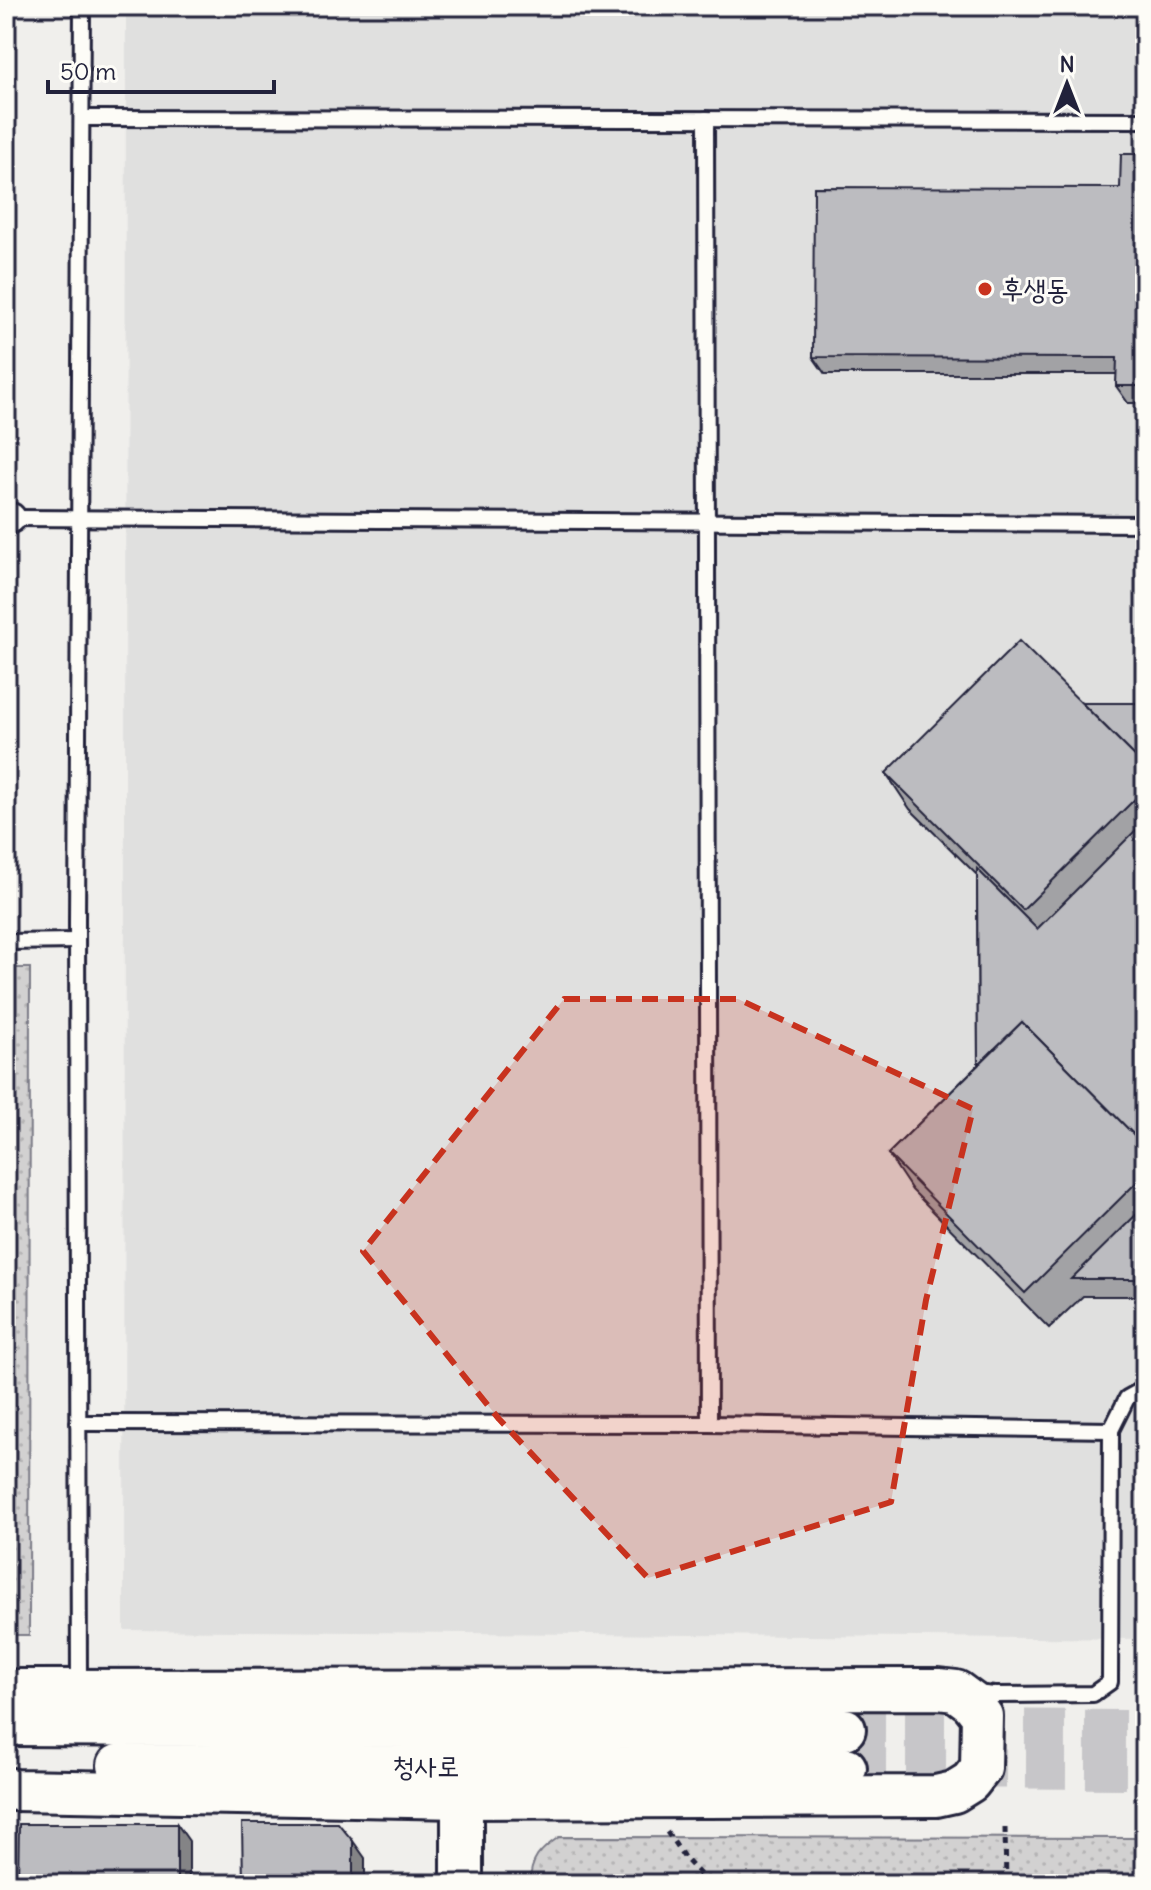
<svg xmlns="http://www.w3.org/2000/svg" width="1151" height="1890" font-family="Delius,'Poor Story',sans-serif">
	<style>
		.built { fill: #e0e0df }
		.park { fill: url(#park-dots); stroke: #7a7a86; stroke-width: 2 }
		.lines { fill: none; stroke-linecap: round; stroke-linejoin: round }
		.secondary-tunnel { stroke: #c7c6c9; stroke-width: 40; stroke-dasharray: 40 20; stroke-linecap: butt }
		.lane-casing { stroke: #22223b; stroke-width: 20 }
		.street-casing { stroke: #22223b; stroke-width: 34 }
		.secondary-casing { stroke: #22223b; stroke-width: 46 }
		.path { stroke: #22223b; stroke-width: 5; stroke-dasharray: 6 6; stroke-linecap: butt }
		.lane { stroke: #fdfcf7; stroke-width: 14 }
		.street { stroke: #fdfcf7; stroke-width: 28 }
		.secondary { stroke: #fdfcf7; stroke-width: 40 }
		.wall { fill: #a2a2a5; stroke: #22223b; stroke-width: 2 }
		.shaded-wall { fill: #848486; stroke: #22223b; stroke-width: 2 }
		.building { fill: #bcbcc0; stroke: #22223b; stroke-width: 2 }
		.marked { fill: #c8321e; fill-opacity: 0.2; stroke: #c8321e; stroke-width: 6; stroke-dasharray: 16 10; stroke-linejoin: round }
		.poi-dot { fill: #c8321e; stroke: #fdfcf7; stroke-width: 3 }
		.labels { text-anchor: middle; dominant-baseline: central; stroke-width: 6; stroke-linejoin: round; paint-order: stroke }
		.poi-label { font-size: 28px; fill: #22223b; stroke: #fdfcf7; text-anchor: start }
		.street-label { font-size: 28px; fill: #22223b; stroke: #fdfcf7 }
	</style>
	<defs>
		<pattern id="park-dots" width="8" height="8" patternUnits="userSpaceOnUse" patternTransform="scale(2)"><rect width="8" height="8" fill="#d2d1d1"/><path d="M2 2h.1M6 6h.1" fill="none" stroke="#b4b3b4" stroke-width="1.8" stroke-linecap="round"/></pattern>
	</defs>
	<rect width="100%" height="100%" fill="#f0efec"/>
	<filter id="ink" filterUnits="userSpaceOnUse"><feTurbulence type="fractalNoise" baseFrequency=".0125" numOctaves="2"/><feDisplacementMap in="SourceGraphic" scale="16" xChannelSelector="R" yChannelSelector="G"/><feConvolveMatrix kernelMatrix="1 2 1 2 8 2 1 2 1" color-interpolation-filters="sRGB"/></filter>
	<g filter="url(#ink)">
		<path class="built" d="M126 6H1145V1639L124 1630Z"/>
		<g class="park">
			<path d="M6 968H30L29 1635H6Z"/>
			<path d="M559 1837 1145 1838V1884H530C530 1859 540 1850 559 1837Z"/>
		</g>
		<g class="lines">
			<g class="secondary-tunnel">
				<path d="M845 1729 1145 1730"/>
				<path d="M846 1768 1145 1769"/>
			</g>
			<g class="lane-casing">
				<g id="lane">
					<path d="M82 118 1145 120"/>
					<path d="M706 119 709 1424"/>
					<path d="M11 518 1145 524"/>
					<path d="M6 942 77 941"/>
					<path d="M78 1423 709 1424 1111 1430 1127 1398 1145 1388"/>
					<path d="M79 1686 77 922 82 6"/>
					<path d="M975 1693 995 1695 1093 1694 1110 1682 1111 1430"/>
				</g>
			</g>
			<g class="street-casing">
				<path id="street" d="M6 518H11"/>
			</g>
			<g class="secondary-casing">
				<g id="secondary">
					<path d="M6 1693 18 1690 938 1689 956 1691 971 1702 982 1716 981 1768 970 1782 954 1792 936 1796 462 1798 15 1790 6 1788"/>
					<path d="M6 1725 845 1729"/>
					<path d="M118 1765 846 1768"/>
					<path d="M462 1884V1798"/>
				</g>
			</g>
			<g class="path">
				<path d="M1005 1828 1006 1884"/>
				<path d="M667 1832 684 1857 709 1884"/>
			</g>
			<use href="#lane" class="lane"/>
			<use href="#street" class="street"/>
			<use href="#secondary" class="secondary"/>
		</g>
		<g class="wall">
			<path d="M1145 154V403H1128L1116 386 1117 374H825L813 357 1120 188Z"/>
			<path d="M1082 703H1145V1296H1083L1049 1328 912 1190 888 1154 978 1065 977 875 910 809 886 773Z"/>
		</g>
		<g class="shaded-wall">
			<path d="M177 1824 189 1841V1884H177Z"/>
			<path d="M353 1841 365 1858V1884H353Z"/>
		</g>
		<g class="building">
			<path d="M1121 154H1145V386H1116L1117 358 813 357 814 187 1120 188Z"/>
			<path d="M1019 641 1145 766V789L1023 910 886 773Z"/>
			<path d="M1082 703H1145V766Z"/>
			<path d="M1145 821V1146L1022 1022 978 1065 977 869 1037 929Z"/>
			<path d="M1022 1022 1145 1146V1174L1025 1293 888 1154Z"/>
			<path d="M1145 1206V1279H1071Z"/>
			<path d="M242 1823H338L353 1841V1884H243Z"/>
			<path d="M19 1824H177V1884H18Z"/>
		</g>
	</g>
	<path class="marked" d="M564 999H738L973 1109 926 1300 891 1502 648 1578 499 1419 363 1251Z"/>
	<circle class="poi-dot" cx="985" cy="289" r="8"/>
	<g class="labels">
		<g class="poi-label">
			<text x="1001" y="289">후생동</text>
		</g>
		<g class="street-label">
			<text x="426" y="1766">청사로</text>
		</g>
	</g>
	<rect width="1151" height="1890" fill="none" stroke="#fdfcf7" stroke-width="32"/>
	<rect x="16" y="16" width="1119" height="1858" fill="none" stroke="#22223b" stroke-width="3" filter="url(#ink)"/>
	<g transform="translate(1067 84)" stroke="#fdfcf7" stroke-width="6" paint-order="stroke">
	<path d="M0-6L14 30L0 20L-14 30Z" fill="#22223b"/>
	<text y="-12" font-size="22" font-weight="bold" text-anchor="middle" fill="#22223b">N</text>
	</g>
	<path d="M48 80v12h226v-12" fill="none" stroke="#22223b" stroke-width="4"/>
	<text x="60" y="80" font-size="24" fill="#22223b" stroke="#fdfcf7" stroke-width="6" paint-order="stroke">50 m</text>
</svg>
